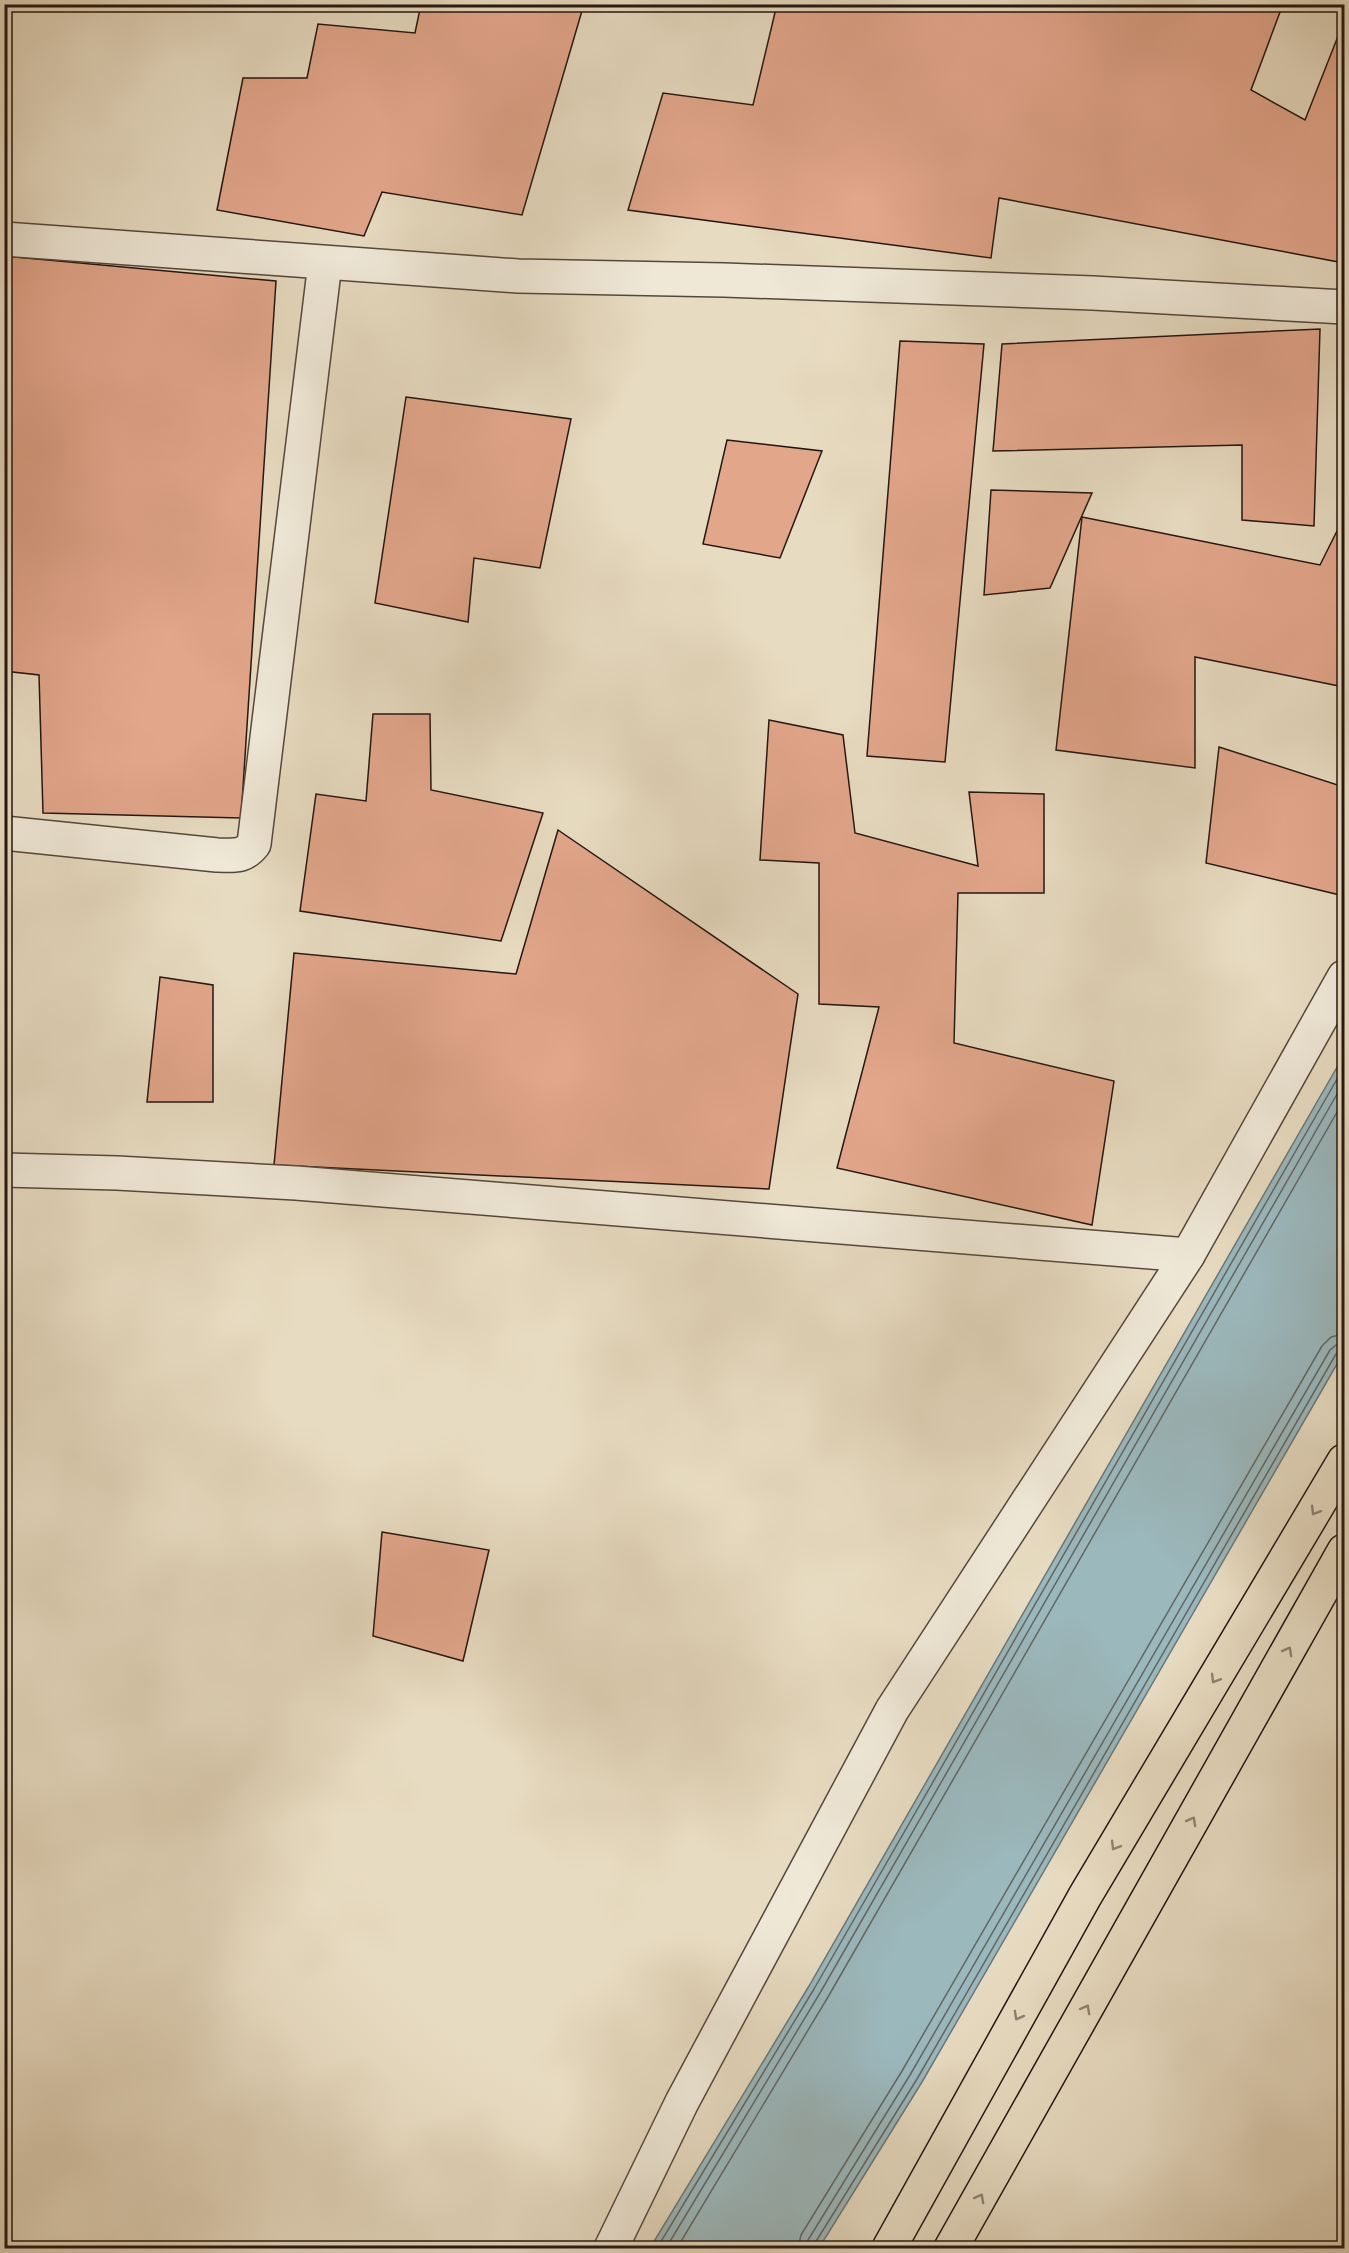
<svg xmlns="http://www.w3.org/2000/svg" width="1349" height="2253" font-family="'Sorts Mill Goudy',serif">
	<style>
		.water { fill: #9bb8bd; stroke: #6c7778; stroke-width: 1.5 }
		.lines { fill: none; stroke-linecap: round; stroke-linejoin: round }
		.shore { stroke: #606766; stroke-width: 1.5 }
		.building { fill: #e2a68b; stroke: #251610; stroke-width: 1.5 }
		.minor-casing { stroke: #56473c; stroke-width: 36 }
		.highway-casing { stroke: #251610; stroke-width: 36 }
		.minor { stroke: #efe8d7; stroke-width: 33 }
		.highway { stroke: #e7dbc1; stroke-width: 33 }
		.oneway { stroke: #908271 }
	</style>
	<rect width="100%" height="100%" fill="#e7dbc1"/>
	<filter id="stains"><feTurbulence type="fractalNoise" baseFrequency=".00333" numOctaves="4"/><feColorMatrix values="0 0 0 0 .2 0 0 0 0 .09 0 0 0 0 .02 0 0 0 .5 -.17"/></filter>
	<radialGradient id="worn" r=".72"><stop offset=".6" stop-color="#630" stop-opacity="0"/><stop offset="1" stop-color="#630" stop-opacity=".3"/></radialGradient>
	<path class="water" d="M1344 1055V1352L922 2082 819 2248H650L809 1986Z"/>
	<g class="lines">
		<g class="shore">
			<path d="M657 2248 814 1989 1344 1067"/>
			<path d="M666 2248 820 1993 1344 1082"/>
			<path d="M677 2248 828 1997 1344 1100"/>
			<path d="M798 2248 801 2235 902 2071 1322 1346 1331 1337 1344 1334"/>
			<path d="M807 2248 808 2240 910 2075 1330 1350 1336 1345 1344 1343"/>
			<path d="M814 2248 815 2243 917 2079 1336 1354 1344 1351"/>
		</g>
	</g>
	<g class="building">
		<path d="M421 4H584L522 215 382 192 364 236 217 210 243 78H307L318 24 415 33Z"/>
		<path d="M777 4H1283L1251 90 1305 120 1344 21V263L999 198 991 258 628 210 663 93 753 105Z"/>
		<path d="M4 256 276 281 241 818 43 813 39 675 4 671Z"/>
		<path d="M1320 329 1314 526 1242 520V445L993 451 1002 344Z"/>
		<path d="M900 341 984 344 945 762 867 756Z"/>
		<path d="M406 397 571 419 540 568 474 558 468 622 375 603Z"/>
		<path d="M727 440 822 451 780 558 703 544Z"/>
		<path d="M991 490 1092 493 1050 588 984 595Z"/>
		<path d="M1082 517 1320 565 1344 517V687L1195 657V768L1056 750Z"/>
		<path d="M373 714H430L431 790 543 813 501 941 300 911 316 794 366 801Z"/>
		<path d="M769 720 843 735 855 833 978 866 969 792 1044 794V893H958L954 1043 1114 1081 1092 1225 837 1168 879 1007 819 1004V863L760 860Z"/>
		<path d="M1219 747 1344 787V896L1206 863Z"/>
		<path d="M558 830 798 994 769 1189 274 1165 294 953 516 974Z"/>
		<path d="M160 977 213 985V1102H147Z"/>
		<path d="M382 1532 489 1550 463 1661 373 1636Z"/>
	</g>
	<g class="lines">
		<g class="minor-casing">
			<g id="minor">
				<path d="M4 239 518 276 724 280 1093 293 1344 307"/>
				<path d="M4 833 217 855C234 855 243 858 254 844L325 263"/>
				<path d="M4 1170 117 1173 296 1183 1188 1255"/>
				<path d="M611 2248 682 2102 892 1710 1188 1255 1344 977"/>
			</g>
		</g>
		<g class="highway-casing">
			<g id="highway">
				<path d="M889 2248 1085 1896 1344 1461"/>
				<path d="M951 2248 1344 1551"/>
			</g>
		</g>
		<use href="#minor" class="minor"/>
		<use href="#highway" class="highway"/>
	</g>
	<defs><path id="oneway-chevron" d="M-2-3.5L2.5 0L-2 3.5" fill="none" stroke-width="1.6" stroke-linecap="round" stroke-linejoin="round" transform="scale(1.5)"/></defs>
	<g class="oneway">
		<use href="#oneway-chevron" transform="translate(1315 1511) rotate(121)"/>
		<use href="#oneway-chevron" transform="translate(1288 1651) rotate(-61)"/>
		<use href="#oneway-chevron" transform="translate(1215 1679) rotate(121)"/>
		<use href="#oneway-chevron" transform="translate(1192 1821) rotate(-61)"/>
		<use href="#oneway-chevron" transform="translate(1115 1846) rotate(121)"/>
		<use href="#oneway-chevron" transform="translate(1086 2009) rotate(-61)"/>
		<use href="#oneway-chevron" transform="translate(1018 2016) rotate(119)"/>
		<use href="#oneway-chevron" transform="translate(980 2198) rotate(-61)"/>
	</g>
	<rect width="1349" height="2253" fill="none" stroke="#e7dbc1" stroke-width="24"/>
	<rect x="6" y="6" width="1337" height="2241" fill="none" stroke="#251610" stroke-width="3"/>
	<rect x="12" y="12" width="1325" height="2229" fill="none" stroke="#251610" stroke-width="1.5"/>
	<rect width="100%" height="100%" filter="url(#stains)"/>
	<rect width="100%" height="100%" fill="url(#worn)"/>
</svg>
